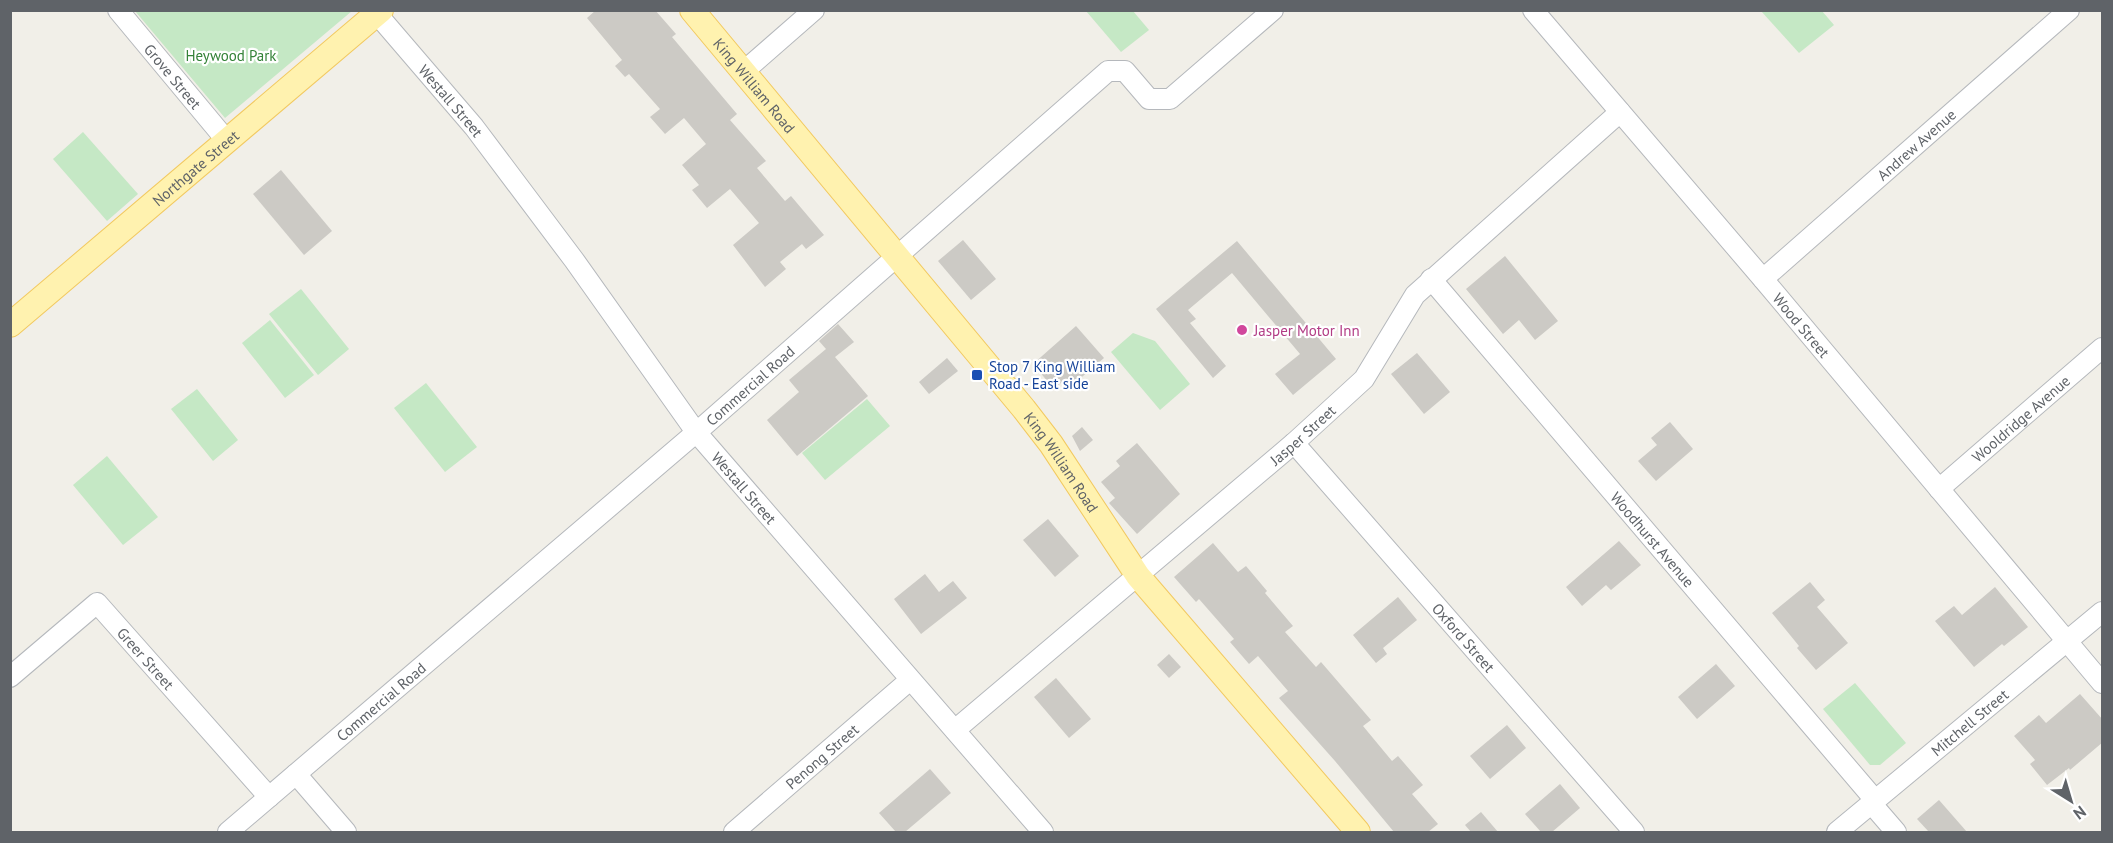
<svg xmlns="http://www.w3.org/2000/svg" width="2113" height="843" font-family="'PT Sans',sans-serif">
	<style>
		.green { fill: #c5e8c5 }
		.building { fill: #cccac5 }
		.lines { fill: none; stroke-linecap: round; stroke-linejoin: round }
		.minor-casing { stroke: #b5b8bc; stroke-width: 22 }
		.major-casing { stroke: #f2c960; stroke-width: 26 }
		.minor { stroke: #fff; stroke-width: 20 }
		.major { stroke: #fff2af; stroke-width: 24 }
		.hotel-dot { fill: #d1479c; stroke: #fff; stroke-width: 2 }
		.transit-dot { fill: #1a4fb4; stroke: #fff; stroke-width: 2 }
		.labels { text-anchor: middle; dominant-baseline: central; stroke-width: 4.5; stroke-linejoin: round; paint-order: stroke }
		.park-label { font-size: 15px; fill: #348238; stroke: #fff }
		.street-label { font-size: 15px; fill: #5f6368; stroke: #fff }
		.hotel-label { font-size: 15px; fill: #b23c85; stroke: #fff; text-anchor: start }
		.transit-label { font-size: 15px; fill: #164399; stroke: #fff; text-anchor: start }
	</style>
	<rect width="100%" height="100%" fill="#f1efe8"/>
	<g class="green">
		<path d="M135 11H352L225 118Z"/>
		<path d="M1086 11H1133L1149 30 1121 52Z"/>
		<path d="M1761 11H1822L1834 25 1799 53Z"/>
		<path d="M83 132 138 194 107 221 53 159Z"/>
		<path d="M301 289 349 349 318 375 269 314Z"/>
		<path d="M270 320 314 375 285 398 242 343Z"/>
		<path d="M1133 333 1155 341 1190 384 1160 410 1111 352Z"/>
		<path d="M426 383 477 447 445 472 394 408Z"/>
		<path d="M197 389 238 440 213 461 171 409Z"/>
		<path d="M867 399 890 426 825 480 802 453Z"/>
		<path d="M107 456 158 517 123 545 73 485Z"/>
		<path d="M1855 683 1906 743 1880 765H1870L1823 709Z"/>
	</g>
	<g class="building">
		<path d="M596 10H655L676 34 672 37 737 114 730 120 766 161 757 168 785 201 791 196 824 235 806 249 802 244 780 262 786 269 765 287 733 245 759 223 730 189 707 208 692 190 699 185 682 165 706 144 684 118 665 134 650 117 660 109 629 74 625 77 615 66 622 60 587 18Z"/>
		<path d="M281 170 332 231 304 255 253 194Z"/>
		<path d="M963 240 996 279 971 300 938 261Z"/>
		<path d="M1237 241 1336 359 1293 395 1275 374 1300 354 1232 273 1188 310 1196 319 1190 323 1226 366 1213 378 1156 309Z"/>
		<path d="M1505 256 1558 321 1535 340 1519 320 1503 334 1466 289Z"/>
		<path d="M838 324 854 342 835 357 868 396 797 456 767 420 799 392 789 380 826 349 819 341Z"/>
		<path d="M1076 326 1104 358 1069 388 1063 381 1054 389 1033 364Z"/>
		<path d="M1417 353 1450 392 1424 414 1391 374Z"/>
		<path d="M947 358 958 371 929 394 919 382Z"/>
		<path d="M1670 422 1693 449 1656 481 1638 461 1657 445 1651 438Z"/>
		<path d="M1082 427 1093 440 1080 451 1072 436Z"/>
		<path d="M1137 443 1180 494 1137 534 1109 503 1115 498 1101 482 1120 466 1116 461Z"/>
		<path d="M1048 519 1079 556 1055 577 1023 540Z"/>
		<path d="M1619 541 1641 565 1611 590 1606 585 1582 606 1566 587Z"/>
		<path d="M1213 543 1238 572 1246 566 1267 591 1265 593 1293 626 1285 632 1316 667 1321 662 1371 720 1363 726 1392 761 1398 756 1423 785 1412 794 1438 824 1428 832H1394L1335 761 1279 698 1288 691 1258 656 1249 664 1230 642 1234 639 1199 599 1196 602 1174 577Z"/>
		<path d="M925 574 939 592 953 581 967 598 921 634 894 599Z"/>
		<path d="M1810 582 1825 600 1817 607 1848 643 1816 670 1797 648 1799 646 1772 613Z"/>
		<path d="M1995 587 2028 627 2004 646 2002 644 1974 667 1935 621 1954 606 1962 615Z"/>
		<path d="M1398 597 1417 620 1383 648 1387 654 1376 663 1353 635Z"/>
		<path d="M1169 654 1181 667 1169 678 1157 665Z"/>
		<path d="M1716 664 1735 686 1697 719 1678 697Z"/>
		<path d="M1056 678 1091 719 1069 738 1034 697Z"/>
		<path d="M2080 694 2103 720V742L2070 770 2069 768 2047 785 2030 764 2035 760 2014 736 2039 715 2046 723Z"/>
		<path d="M1507 725 1526 748 1490 779 1470 756Z"/>
		<path d="M930 769 951 793 905 832H896L879 813Z"/>
		<path d="M1560 784 1580 808 1552 832H1541L1525 814Z"/>
		<path d="M1939 800 1967 832H1929L1917 819Z"/>
		<path d="M1481 812 1498 832H1471L1465 825Z"/>
	</g>
	<g class="lines">
		<g class="minor-casing">
			<g id="minor">
				<path id="s1" d="M118 10 227 141"/>
				<path id="s2" d="M1533 10 1763 279 2102 683"/>
				<path id="s3" d="M377 14 474 127 574 260 696 432 1043 832"/>
				<path d="M743 72 814 10"/>
				<path id="s4" d="M1431 279 1875 800"/>
				<path id="s5" d="M1763 279 2069 10"/>
				<path id="s6" d="M1294 443 1634 832"/>
				<path id="s7" d="M1939 489 2102 348"/>
				<path id="s8" d="M10 677 97 603 269 797"/>
				<path id="s9" d="M955 730 1294 443 1364 379 1415 295 1620 112"/>
				<path d="M296 774 346 832"/>
				<path d="M1871 803 1896 832"/>
				<path id="s10" d="M228 832 706 424 1108 71H1125L1149 99H1170L1273 10"/>
				<path id="s11" d="M734 832 910 680"/>
				<path id="s12" d="M1837 832 2102 612"/>
			</g>
		</g>
		<g class="major-casing">
			<g id="major">
				<path id="s13" d="M692 10 1024 409 1051 444 1138 576 1358 832"/>
				<path id="s14" d="M10 325 381 10"/>
			</g>
		</g>
		<use href="#minor" class="minor"/>
		<use href="#major" class="major"/>
	</g>
	<circle class="hotel-dot" cx="1242" cy="330" r="6"/>
	<rect class="transit-dot" x="971" y="369" width="12" height="12" rx="3"/>
	<g class="labels">
		<g class="park-label">
			<text x="231" y="55">Heywood Park</text>
		</g>
		<g class="street-label">
			<text stroke="none"><textPath href="#s1" startOffset="86">Grove Street</textPath></text>
			<text stroke="none"><textPath href="#s13" startOffset="98">King William Road</textPath></text>
			<text stroke="none"><textPath href="#s3" startOffset="114">Westall Street</textPath></text>
			<text stroke="none"><textPath href="#s5" startOffset="204">Andrew Avenue</textPath></text>
			<text stroke="none"><textPath href="#s14" startOffset="243">Northgate Street</textPath></text>
			<text stroke="none"><textPath href="#s2" startOffset="414">Wood Street</textPath></text>
			<text stroke="none"><textPath href="#s10" startOffset="687">Commercial Road</textPath></text>
			<text stroke="none"><textPath href="#s7" startOffset="108">Wooldridge Avenue</textPath></text>
			<text stroke="none"><textPath href="#s9" startOffset="456">Jasper Street</textPath></text>
			<text stroke="none"><textPath href="#s13" startOffset="584">King William Road</textPath></text>
			<text stroke="none"><textPath href="#s3" startOffset="600">Westall Street</textPath></text>
			<text stroke="none"><textPath href="#s4" startOffset="342">Woodhurst Avenue</textPath></text>
			<text stroke="none"><textPath href="#s6" startOffset="258">Oxford Street</textPath></text>
			<text stroke="none"><textPath href="#s8" startOffset="188">Greer Street</textPath></text>
			<text stroke="none"><textPath href="#s10" startOffset="201">Commercial Road</textPath></text>
			<text stroke="none"><textPath href="#s12" startOffset="172">Mitchell Street</textPath></text>
			<text stroke="none"><textPath href="#s11" startOffset="116">Penong Street</textPath></text>
		</g>
		<g class="hotel-label">
			<text x="1254" y="330">Jasper Motor Inn</text>
		</g>
		<g class="transit-label">
			<text x="989" y="366">Stop 7 King William<tspan x="989" dy="17">Road - East side</tspan></text>
		</g>
	</g>
	<rect width="2113" height="843" fill="none" stroke="#5f6368" stroke-width="24"/>
	<g transform="translate(2071 801) rotate(143)" stroke="#ffffff" stroke-width="4.5" paint-order="stroke">
	<path d="M0-4.5L10 22L0 15L-10 22Z" fill="#5f6368"/>
	<text y="-9" font-size="16" font-weight="bold" text-anchor="middle" fill="#5f6368">N</text>
	</g>
</svg>
